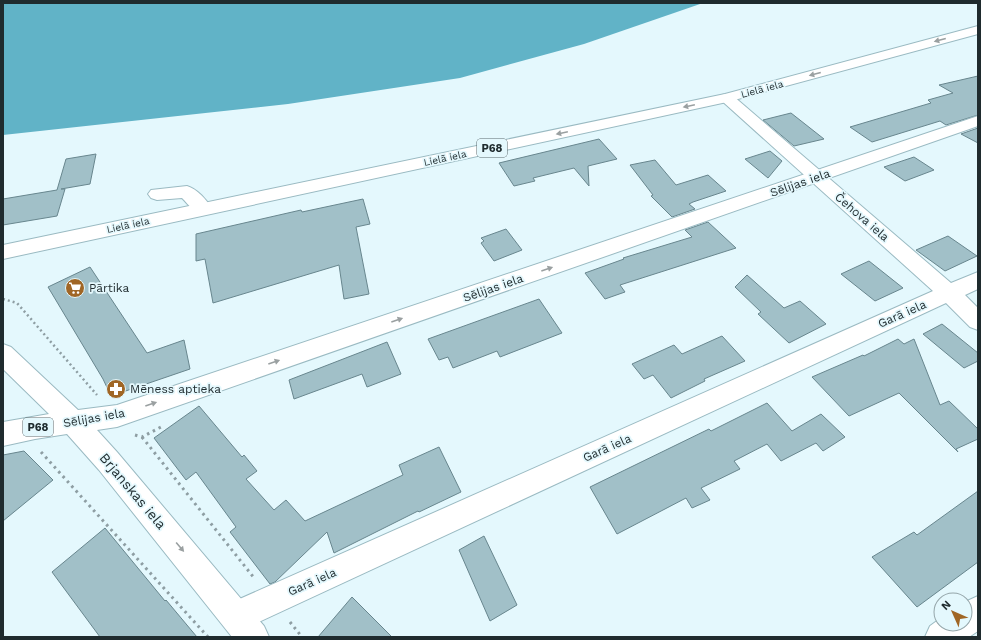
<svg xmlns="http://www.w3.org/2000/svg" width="981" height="640" font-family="'Work Sans',sans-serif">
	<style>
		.water { fill: #61b3c7 }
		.building { fill: #a1c0c8; stroke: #68868e }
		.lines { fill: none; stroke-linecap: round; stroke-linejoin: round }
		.minor-casing { stroke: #9abac2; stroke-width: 2 }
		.major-casing { stroke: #9abac2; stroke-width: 2 }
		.path-far1 { stroke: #8e9ea3; stroke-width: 2.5; stroke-dasharray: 2 3; stroke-linecap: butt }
		.path { stroke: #8e9ea3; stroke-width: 3; stroke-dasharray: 2.5 4; stroke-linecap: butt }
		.minor { fill: #fff; fill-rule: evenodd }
		.major { fill: #fff; fill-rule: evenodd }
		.oneway { fill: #9aa0a1 }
		.labels { text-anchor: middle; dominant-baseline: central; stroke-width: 3.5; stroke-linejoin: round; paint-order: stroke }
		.far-street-label { font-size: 10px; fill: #1f2b2e; stroke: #e4f8fd }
		.shield { fill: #e4f8fd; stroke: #5a686c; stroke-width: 1 }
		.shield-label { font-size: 11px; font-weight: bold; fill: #1f2b2e }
		.street-label { font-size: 12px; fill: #1f2b2e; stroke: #e4f8fd }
		.poi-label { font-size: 12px; fill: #1f2b2e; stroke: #e4f8fd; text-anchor: start }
		.near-street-label { font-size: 14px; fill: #1f2b2e; stroke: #e4f8fd }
	</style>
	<rect width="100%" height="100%" fill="#e4f8fd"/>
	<path class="water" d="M3 3H703L584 44 460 78 288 104 3 135Z"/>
	<g class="building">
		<path d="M978 76V115L946 125 940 121 872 142 850 127 931 103 928 100 953 93 939 85Z"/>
		<path d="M791 113 824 139 794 146 763 120Z"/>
		<path d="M978 128V143L961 134Z"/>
		<path d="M599 139 617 159 588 166 589 186 574 168 533 178 535 181 514 186 499 163Z"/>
		<path d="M770 151 782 161 768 178 745 159Z"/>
		<path d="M96 154 90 184 61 189H65L57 216 3 225V199L57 190 66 159Z"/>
		<path d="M914 157 934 170 905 181 884 167Z"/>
		<path d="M655 160 676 185 708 175 726 191 693 202 689 204 695 209 672 217 651 196 653 195 630 165Z"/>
		<path d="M363 199 370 224 356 227 369 294 344 299 339 265 213 303 205 259 196 261V234L301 210 302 212Z"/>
		<path d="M708 222 736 248 620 285 625 292 605 299 585 273 624 259 623 258 692 237 685 230Z"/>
		<path d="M506 229 522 250 494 261 481 243 484 241 481 238Z"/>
		<path d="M948 236 977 256 945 271 916 250Z"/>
		<path d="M869 261 903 288 875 301 841 274Z"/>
		<path d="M90 267 147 353 184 340 190 369 111 396 103 379 48 287Z"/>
		<path d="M747 275 784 308 800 301 826 324 789 343 758 314 761 312 735 287Z"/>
		<path d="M539 299 562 333 500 357 497 351 453 368 448 357 439 360 428 339Z"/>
		<path d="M942 324 978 353V361L964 368 923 334Z"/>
		<path d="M722 336 745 361 704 379 705 381 671 398 653 375 644 379 632 364 674 345 682 354Z"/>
		<path d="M898 339 904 344 914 339 940 405 949 401 978 429V439L956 449 958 452 899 393 849 416 812 377 863 355 864 356Z"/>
		<path d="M387 342 401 374 367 387 362 374 294 399 289 380Z"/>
		<path d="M767 403 792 431 821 414 845 437 823 451 816 443 781 461 767 444 734 461 740 469 701 488 710 500 692 508 686 498 617 534 590 487 709 429 711 431Z"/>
		<path d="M199 406 242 457 244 455 257 471 246 479 274 510 286 500 305 521 403 475 399 465 439 447 461 492 419 512 418 511 334 553 327 532 275 582 270 584 230 532 236 527 196 472 186 480 154 438Z"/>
		<path d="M24 451 53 480 3 521V455Z"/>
		<path d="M978 491V562L917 607 872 557 914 532 917 535Z"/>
		<path d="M105 528 165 601 166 600 197 637H100L52 572Z"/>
		<path d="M484 536 517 605 490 621 459 550Z"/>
		<path d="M352 597 392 637H318Z"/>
	</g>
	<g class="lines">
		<g class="minor-casing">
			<g id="minor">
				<path d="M727 94 732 95 951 283 978 272V289L965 295 978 308V330L970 327 946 303 248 627 237 632 226 627 221 616 226 605 933 291 722 101 720 98 722 95Z"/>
				<path d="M187 186C197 189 207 200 212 209L210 213C196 217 191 207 182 198L157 200 151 198 148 194 151 190Z"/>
				<path d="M978 596V631L969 637H925L930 626 941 618V624H965V602Z"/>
			</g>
		</g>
		<g class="major-casing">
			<g id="major">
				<path d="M978 26V34L727 102 3 259V245L725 94Z"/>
				<path d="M978 116V126L117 427 97 430 117 452 264 626 269 637H232L99 470 67 434 35 439 3 446V422L49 414 3 369V344L11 347 78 410 117 405Z"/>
			</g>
		</g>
		<path class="path-far1" d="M3 299 17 303 97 395"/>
		<g class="path">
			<path d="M135 435 142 437 161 427"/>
			<path d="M142 437 255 579"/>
			<path d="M41 452 208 637"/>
			<path d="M290 622 302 637"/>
		</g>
		<use href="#minor" class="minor"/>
		<use href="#major" class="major"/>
	</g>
	<defs><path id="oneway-solid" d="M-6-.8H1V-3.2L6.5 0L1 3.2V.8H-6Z"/></defs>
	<g class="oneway">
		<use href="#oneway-solid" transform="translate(940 40) rotate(165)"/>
		<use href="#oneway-solid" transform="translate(815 74) rotate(165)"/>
		<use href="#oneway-solid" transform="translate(689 106) rotate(168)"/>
		<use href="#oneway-solid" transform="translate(562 133) rotate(168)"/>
		<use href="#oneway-solid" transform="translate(547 269) rotate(-19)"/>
		<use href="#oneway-solid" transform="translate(397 320) rotate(-19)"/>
		<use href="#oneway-solid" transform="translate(274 362) rotate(-19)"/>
		<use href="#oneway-solid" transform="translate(151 404) rotate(-19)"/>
		<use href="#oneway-solid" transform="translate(180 547) rotate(50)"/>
	</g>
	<defs>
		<g id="supermarket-disc" transform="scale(1)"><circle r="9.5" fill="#a06625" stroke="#e4f8fd"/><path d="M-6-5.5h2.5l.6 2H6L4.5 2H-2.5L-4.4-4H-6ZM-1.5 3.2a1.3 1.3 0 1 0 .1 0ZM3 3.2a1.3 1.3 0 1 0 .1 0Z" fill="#fff"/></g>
		<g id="pharmacy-disc" transform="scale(1)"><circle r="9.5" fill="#a06625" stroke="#e4f8fd"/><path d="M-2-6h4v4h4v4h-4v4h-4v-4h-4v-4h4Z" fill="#fff"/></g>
	</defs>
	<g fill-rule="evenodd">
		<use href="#supermarket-disc" x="75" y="288"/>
		<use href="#pharmacy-disc" x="116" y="389"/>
	</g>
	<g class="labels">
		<g class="far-street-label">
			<text transform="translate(762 89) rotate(-15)">Lielā iela</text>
			<text transform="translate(445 158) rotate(-12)">Lielā iela</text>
			<text transform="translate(128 225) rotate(-12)">Lielā iela</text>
		</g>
		<g class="shield">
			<rect x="477" y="139" width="30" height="18" rx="3"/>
			<rect x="23" y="418" width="30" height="18" rx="3"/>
		</g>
		<g class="shield-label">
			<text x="492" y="148">P68</text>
			<text x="38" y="427">P68</text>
		</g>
		<g class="street-label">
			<text transform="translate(800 183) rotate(-19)">Sēlijas iela</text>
			<text transform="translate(862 217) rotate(41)">Čehova iela</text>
			<text transform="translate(493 288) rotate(-19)">Sēlijas iela</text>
			<text transform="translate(902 314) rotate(-24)">Garā iela</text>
			<text transform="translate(94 418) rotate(-10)">Sēlijas iela</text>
			<text transform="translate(607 448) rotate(-24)">Garā iela</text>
			<text transform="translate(312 582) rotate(-24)">Garā iela</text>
		</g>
		<g class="poi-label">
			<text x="89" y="288">Pārtika</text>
			<text x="130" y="389">Mēness aptieka</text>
		</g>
		<g class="near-street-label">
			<text transform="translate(133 491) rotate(50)">Brjanskas iela</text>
		</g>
	</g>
	<rect width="981" height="640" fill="none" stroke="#1f2b2e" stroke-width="8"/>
	<g transform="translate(953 612) rotate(315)"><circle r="19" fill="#e4f8fd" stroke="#95a6aa"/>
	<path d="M0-3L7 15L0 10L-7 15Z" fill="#a06625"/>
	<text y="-6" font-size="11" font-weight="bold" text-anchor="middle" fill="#1f2b2e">N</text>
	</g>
</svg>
